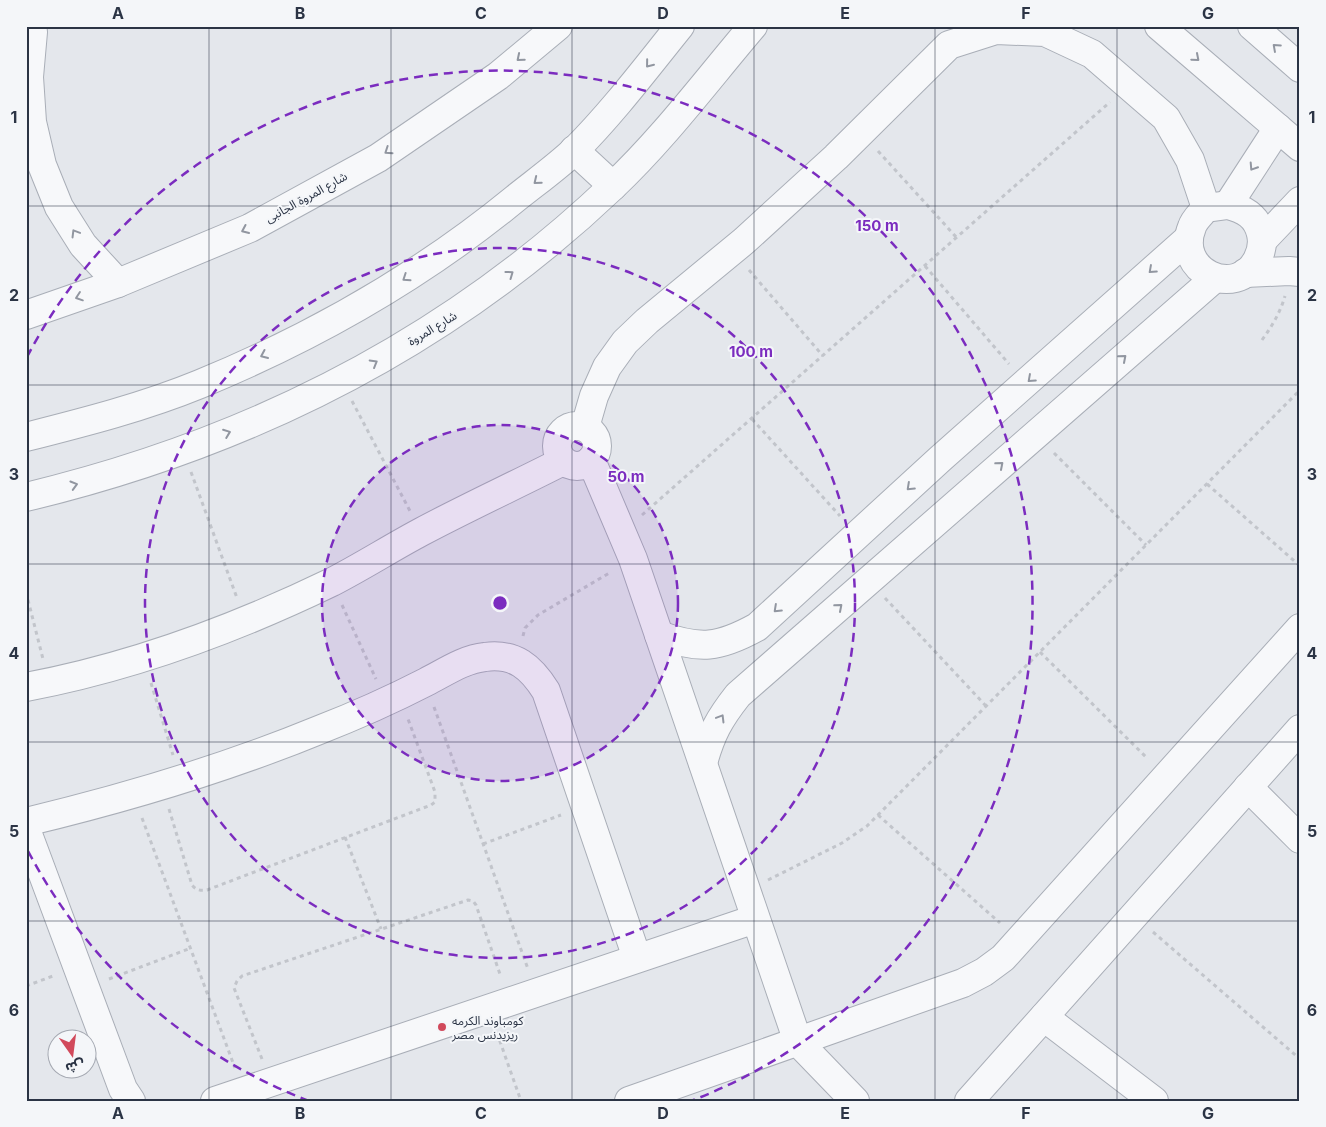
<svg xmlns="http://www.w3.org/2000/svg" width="1326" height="1127" font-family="Inter,'Noto Sans Arabic',sans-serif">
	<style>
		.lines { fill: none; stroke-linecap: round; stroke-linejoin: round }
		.minor-casing { stroke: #a9aeb7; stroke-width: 30 }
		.path { stroke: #c2c5cb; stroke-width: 3; stroke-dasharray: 4 4; stroke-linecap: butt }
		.minor { stroke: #f7f8fa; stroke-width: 28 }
		.oneway { stroke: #9196a0 }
		.grid { fill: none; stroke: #2b3445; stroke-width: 1; stroke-opacity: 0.55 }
		.ring { fill: none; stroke: #7b2cbf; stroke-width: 2.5; stroke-dasharray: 9 6 }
		.poi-dot { fill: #d1495b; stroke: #f4f6f9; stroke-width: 2 }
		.labels { text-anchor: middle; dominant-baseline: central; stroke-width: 4; stroke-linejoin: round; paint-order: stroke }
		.street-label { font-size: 12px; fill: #2b3445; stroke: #f4f6f9 }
		.poi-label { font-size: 12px; fill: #2b3445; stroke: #f4f6f9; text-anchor: start }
		.centre { fill: #7b2cbf; stroke: #f4f6f9; stroke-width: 2.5 }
		.ring-label { font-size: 15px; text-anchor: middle; font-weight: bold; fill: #7b2cbf; stroke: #f4f6f9; stroke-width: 4; stroke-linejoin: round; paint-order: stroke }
		.neatline { fill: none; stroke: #2b3445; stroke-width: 2 }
		.grid-label { font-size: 16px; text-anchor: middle; font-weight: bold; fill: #2b3445 }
	</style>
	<rect width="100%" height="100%" fill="#e4e7ec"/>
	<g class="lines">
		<g class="minor-casing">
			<g id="minor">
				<path d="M1159 26 1300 147"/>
				<path d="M1252 26 1300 68"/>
				<path d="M33 32 29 77 32 122 42 165 59 207 83 245 118 283"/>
				<path d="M574 150 613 186"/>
				<path d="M1228 205C1244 209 1257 216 1261 234 1263 243 1262 251 1257 260 1236 300 1174 271 1192 227 1194 220 1201 214 1206 208Z"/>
				<path d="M1228 205 1278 128"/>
				<path d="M1262 241 1300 201"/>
				<path d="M1245 273 1289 271 1300 272"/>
				<path d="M26 315 118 283 250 228 378 158 498 76 558 26"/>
				<circle cx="577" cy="446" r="20"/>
				<path d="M585 427 594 396 607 367 625 342 647 321 744 241 836 157 949 45 996 30 1045 32 1092 54 1166 118 1190 160 1206 208"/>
				<path d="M26 437C85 422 144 407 200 384 314 337 421 276 516 198 536 182 557 167 575 150 613 112 646 68 680 26"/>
				<path d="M591 460 633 559 798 1042 855 1101"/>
				<path d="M26 497C247 444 447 344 612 187 664 138 707 80 753 26"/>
				<path d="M659 635C700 650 719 648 757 627L940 459 1189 238"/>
				<path d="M26 687C132 667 235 629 332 582 363 566 391 548 421 532 468 507 516 485 563 461"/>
				<path d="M703 763C711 734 719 719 738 695L1215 278"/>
				<path d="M1248 787 1300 839"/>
				<path d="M26 822C126 798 224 769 319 730 355 716 391 700 426 682 444 673 464 659 485 657 515 653 531 667 546 691L637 958"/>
				<path d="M26 829 123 1089 131 1101"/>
				<path d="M1044 1017 1154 1101"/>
				<path d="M215 1101 755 919"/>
				<path d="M629 1101 963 983 984 972 1003 958 1300 628"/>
				<path d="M969 1101 1300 729"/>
			</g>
		</g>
		<g class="path">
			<path d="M878 151 957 238"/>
			<path d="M925 266 1009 364"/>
			<path d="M749 270 823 356"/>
			<path d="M1262 340C1272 326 1280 313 1285 296"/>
			<path d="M352 401 410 511"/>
			<path d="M752 419 840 516"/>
			<path d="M1054 453 1146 545"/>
			<path d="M191 472 237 598"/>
			<path d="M1207 484 1300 566"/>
			<path d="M642 515 1110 102"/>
			<path d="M26 592 43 659"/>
			<path d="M885 598 986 706"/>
			<path d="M342 605 376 679"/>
			<path d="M523 636 525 628 538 615 611 572"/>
			<path d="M1040 652 1148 759"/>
			<path d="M151 683 173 755"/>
			<path d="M434 707 528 969"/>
			<path d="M169 809 192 885C196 890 200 891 207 890L431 805 435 802V792L408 719"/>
			<path d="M878 815 1000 923"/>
			<path d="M142 818 235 1068"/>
			<path d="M345 837 381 929"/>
			<path d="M483 844 561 815"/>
			<path d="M768 880 842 843 867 826 1300 390"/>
			<path d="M1153 932 1300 1059"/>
			<path d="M109 979 191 948"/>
			<path d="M26 986 53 976"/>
			<path d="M497 1033 521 1101"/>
			<path d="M262 1059 234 988 237 981 242 976 468 900 473 901 476 905 501 977"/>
		</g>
		<use href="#minor" class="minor"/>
	</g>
	<defs><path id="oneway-chevron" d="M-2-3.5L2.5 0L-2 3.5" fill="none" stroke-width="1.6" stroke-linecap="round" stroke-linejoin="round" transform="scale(1.25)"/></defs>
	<g class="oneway">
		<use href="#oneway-chevron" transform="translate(1276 47) rotate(-138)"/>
		<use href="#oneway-chevron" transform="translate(520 58) rotate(140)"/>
		<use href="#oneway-chevron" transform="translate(1196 58) rotate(41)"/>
		<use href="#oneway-chevron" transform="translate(649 64) rotate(129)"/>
		<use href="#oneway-chevron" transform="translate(388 151) rotate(146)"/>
		<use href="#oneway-chevron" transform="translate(1253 167) rotate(123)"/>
		<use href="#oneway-chevron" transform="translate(537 181) rotate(141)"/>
		<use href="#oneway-chevron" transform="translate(245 230) rotate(156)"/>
		<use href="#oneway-chevron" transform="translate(75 233) rotate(-121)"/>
		<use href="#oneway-chevron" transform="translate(1152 270) rotate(138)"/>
		<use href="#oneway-chevron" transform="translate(510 274) rotate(-36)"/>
		<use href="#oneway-chevron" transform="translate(406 278) rotate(146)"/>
		<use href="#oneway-chevron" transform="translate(79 297) rotate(161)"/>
		<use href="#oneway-chevron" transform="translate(264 355) rotate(156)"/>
		<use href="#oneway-chevron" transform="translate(1123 358) rotate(-41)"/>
		<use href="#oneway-chevron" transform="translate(374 363) rotate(-30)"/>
		<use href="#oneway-chevron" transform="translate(1031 379) rotate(138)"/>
		<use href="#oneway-chevron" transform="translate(227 433) rotate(-21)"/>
		<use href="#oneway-chevron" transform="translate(1000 465) rotate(-41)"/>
		<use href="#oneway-chevron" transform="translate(74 485) rotate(-16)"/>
		<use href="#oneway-chevron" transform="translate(910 487) rotate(137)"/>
		<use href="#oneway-chevron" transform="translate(839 607) rotate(-41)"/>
		<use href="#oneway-chevron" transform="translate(777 609) rotate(137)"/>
		<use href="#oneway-chevron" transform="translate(721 718) rotate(-59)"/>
	</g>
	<path class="grid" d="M209 26V1101M391 26V1101M572 26V1101M754 26V1101M935 26V1101M1117 26V1101M26 206H1300M26 385H1300M26 564H1300M26 742H1300M26 921H1300"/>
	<circle cx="500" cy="603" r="178" fill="#7b2cbf" fill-opacity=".12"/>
	<g class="ring">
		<circle cx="500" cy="603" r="178"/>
		<circle cx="500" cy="603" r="355"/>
		<path d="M309 1101A533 533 0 0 1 27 849M27 357A533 533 0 1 1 691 1101"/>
	</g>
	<circle class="poi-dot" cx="442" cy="1027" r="5"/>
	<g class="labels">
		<g class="street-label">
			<text transform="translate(306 197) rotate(-29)">شارع المروة الجانبى</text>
			<text transform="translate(432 328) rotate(-31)">شارع المروة</text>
		</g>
		<g class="poi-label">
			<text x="452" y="1020">كومباوند الكرمه<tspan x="452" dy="14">ريزيدنس مصر</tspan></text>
		</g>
	</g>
	<circle cx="500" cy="603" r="8" class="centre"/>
	<g class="ring-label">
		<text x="877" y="231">150 m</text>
		<text x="751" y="357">100 m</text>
		<text x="626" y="482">50 m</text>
	</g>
	<rect width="1326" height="1127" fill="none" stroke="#f4f6f9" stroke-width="55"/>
	<g transform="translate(72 1054) rotate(166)"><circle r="24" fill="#f4f6f9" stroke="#a4a8b1"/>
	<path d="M0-4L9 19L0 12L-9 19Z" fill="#d1495b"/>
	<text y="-8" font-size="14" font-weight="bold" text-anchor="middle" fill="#2b3445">ش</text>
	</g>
	<rect x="28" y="28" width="1270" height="1072" class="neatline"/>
	<g class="grid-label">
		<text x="118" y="19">A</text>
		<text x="300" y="19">B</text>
		<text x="481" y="19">C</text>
		<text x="663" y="19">D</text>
		<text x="845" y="19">E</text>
		<text x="1026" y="19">F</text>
		<text x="1208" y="19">G</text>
		<text x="14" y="123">1</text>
		<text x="1312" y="123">1</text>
		<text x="14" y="301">2</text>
		<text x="1312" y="301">2</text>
		<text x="14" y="480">3</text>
		<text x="1312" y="480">3</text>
		<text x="14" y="659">4</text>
		<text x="1312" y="659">4</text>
		<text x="14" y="837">5</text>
		<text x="1312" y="837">5</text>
		<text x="14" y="1016">6</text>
		<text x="1312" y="1016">6</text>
		<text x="118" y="1119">A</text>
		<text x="300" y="1119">B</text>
		<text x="481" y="1119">C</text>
		<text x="663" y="1119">D</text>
		<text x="845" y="1119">E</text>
		<text x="1026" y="1119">F</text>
		<text x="1208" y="1119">G</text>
	</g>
</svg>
